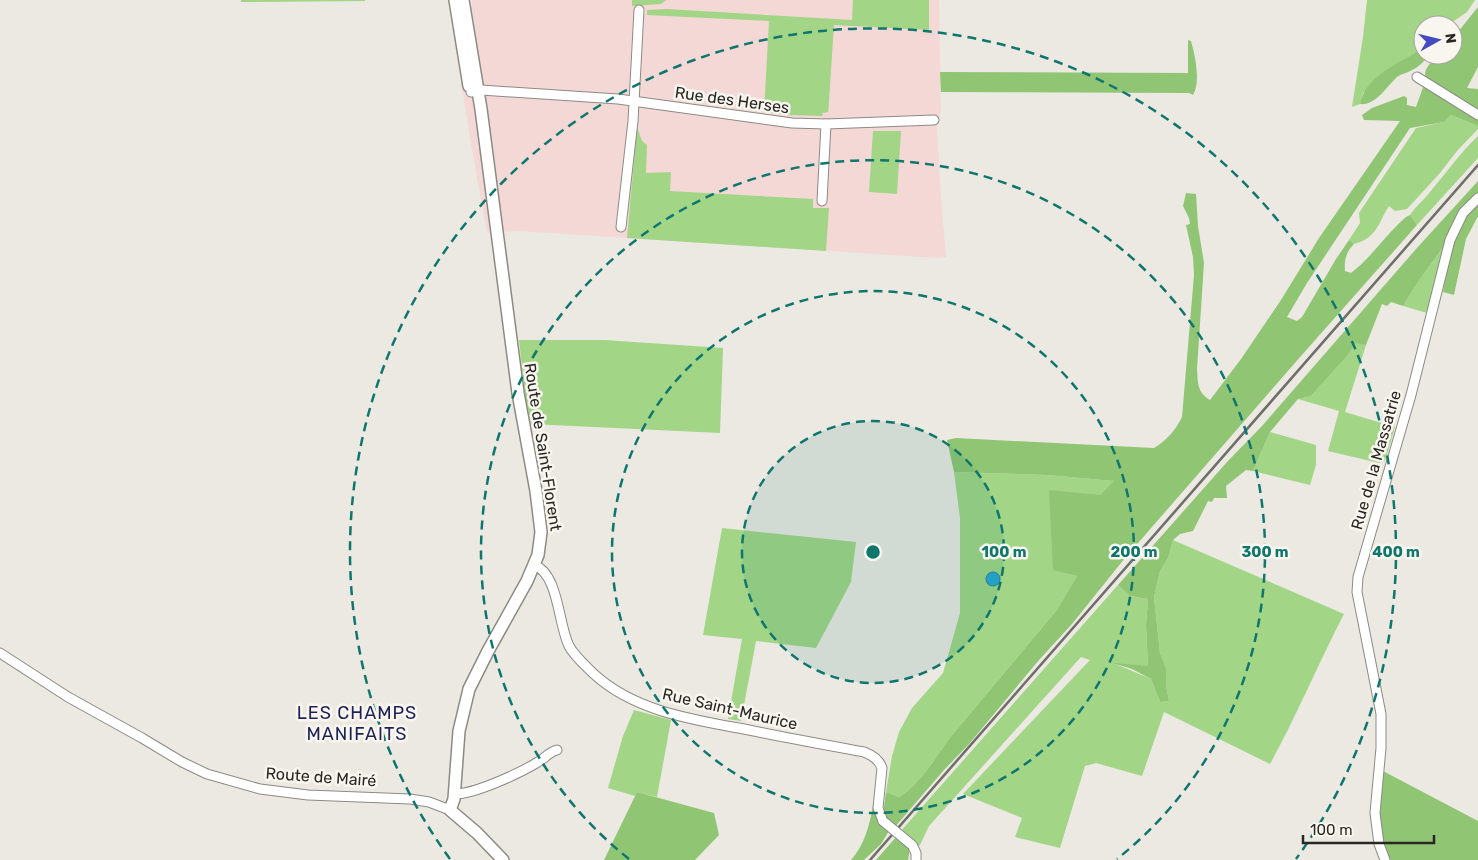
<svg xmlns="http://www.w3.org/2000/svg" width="1478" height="860" font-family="Rubik,sans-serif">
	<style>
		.industrial { fill: #f3d8d5 }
		.green { fill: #a2d586 }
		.forest { fill: #90c574 }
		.water { fill: #26a8d3; stroke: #27819e }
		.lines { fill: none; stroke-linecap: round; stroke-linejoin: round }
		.minor-casing { stroke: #8d8a84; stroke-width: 11 }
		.tertiary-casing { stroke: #8d8a84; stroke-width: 14 }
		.minor { stroke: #fff; stroke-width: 9 }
		.tertiary { stroke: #fff; stroke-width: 11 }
		.rail { stroke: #706e6a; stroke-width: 2.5 }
		.minor-bridge-casing { stroke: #8d8a84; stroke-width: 11; stroke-linecap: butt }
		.minor-bridge { stroke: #fff; stroke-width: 9 }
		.ring { fill: none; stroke: #0f766e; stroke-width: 2.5; stroke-dasharray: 9 6 }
		.labels { text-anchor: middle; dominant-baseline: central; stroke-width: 5; stroke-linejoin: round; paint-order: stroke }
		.street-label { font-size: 16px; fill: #282724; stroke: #f9f6ef }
		.neighbourhood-label { font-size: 18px; letter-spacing: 1px; fill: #1d2159; stroke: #f9f6ef }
		.centre { fill: #0f766e; stroke: #f9f6ef; stroke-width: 2.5 }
		.ring-label { font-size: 15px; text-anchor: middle; font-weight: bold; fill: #0f766e; stroke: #f9f6ef; stroke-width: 5; stroke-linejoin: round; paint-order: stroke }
	</style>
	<rect width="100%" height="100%" fill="#ece9e2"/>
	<path class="industrial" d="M448 0H457L472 6V0H632V6L648 0H939L941 110 937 126 941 198 946 257 937 258 518 231 487 233 471 144Z"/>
	<g class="green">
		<path d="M241 0H365V1L241 2Z"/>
		<path d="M632 0H666L661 4 632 6Z"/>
		<path d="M853 0H929V30L834 25 828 116V112L822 113 823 116 787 115 764 112 769 21 647 15V10L667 9 852 20Z"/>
		<path d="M1367 0H1475L1467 12 1448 25H1423V48L1363 93 1360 104 1352 107 1363 37Z"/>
		<path d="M1451 115 1478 126V129L1457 151 1440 173 1407 209 1395 211 1389 206C1378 223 1377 238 1354 244L1349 240 1360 223 1359 213 1416 128 1444 122Z"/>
		<path d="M637 127 642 141 647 145 646 173 671 172 670 191 813 199V208H829L826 251 627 238Z"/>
		<path d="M873 131H901L897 194 869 192Z"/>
		<path d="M1478 136V158L1417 225 1410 215C1415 207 1424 200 1430 192 1446 173 1460 153 1478 136Z"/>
		<path d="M1448 240 1427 313 1403 306C1416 283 1433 262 1448 240Z"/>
		<path d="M519 340H604L723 348 720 433 531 424 525 394Z"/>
		<path d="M1355 342 1366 345 1345 412 1395 427 1386 458 1384 462 1379 463 1328 451 1339 411 1298 399 1311 396 1348 355Z"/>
		<path d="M1270 432 1316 445V465L1310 485 1253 471Z"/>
		<path d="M954 472 1047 475 1115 481 1100 495 1053 569 1077 576 1056 611 948 740C935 759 918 786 899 797L886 792 892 756 899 732 912 708 943 673 960 613V518Z"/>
		<path d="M722 528 856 542 851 582 816 648 756 641 741 721 728 719 742 639 703 635Z"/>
		<path d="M1173 540 1344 614C1318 664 1297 715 1270 764L1164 712 1142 776 1096 763 1085 766 1060 848 1015 837 1022 818 963 794 1090 660 1081 657 929 826 920 845 917 847 900 832 1118 585 1130 596 1148 599 1146 625 1148 667 1116 664 1151 679 1160 702 1169 701 1166 685V668L1160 653 1154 597 1160 571 1168 558Z"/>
		<path d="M634 710 671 720 657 797 637 792 635 796 608 788 623 736Z"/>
	</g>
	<g class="forest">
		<path d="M1478 7V67L1467 88 1478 89V126L1451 115 1444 122 1410 128 1307 283 1287 317 1297 321 1302 317 1336 259 1349 240 1354 244C1346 252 1344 260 1345 271L1351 273C1372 257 1386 234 1406 217L1410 215 1417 225 1301 356 1125 558 1072 624 1039 660 969 744 944 770 894 828 883 814 886 792 899 797C918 786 935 759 948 740L1056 611 1077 576 1053 570 1049 490 1100 495 1114 481 1047 475 954 472 947 440 956 438 1154 448C1167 440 1175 431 1182 417L1194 275 1193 257 1186 225 1190 224 1189 218 1183 206 1186 193 1196 194 1198 226 1204 263 1197 369C1198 383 1197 392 1210 400L1241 359 1281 300 1319 238 1400 121 1364 120 1362 115 1372 108 1404 96 1407 98V105L1416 107 1426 79C1422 69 1432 62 1438 55H1453V38Z"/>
		<path d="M1188 40 1191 41C1195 55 1201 82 1193 95L1189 93 941 92 940 72 1188 73Z"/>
		<path d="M1423 48V55H1430C1424 61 1419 67 1412 70 1407 73 1401 74 1397 77 1387 86 1376 106 1360 104 1367 73 1400 64 1423 48Z"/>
		<path d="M1478 181V216L1466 239 1454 295 1443 292 1452 242 1448 240C1433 262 1416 283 1403 306L1391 302 1387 306 1382 304 1366 345 1355 343 1348 355 1311 396 1298 399 1270 432 1253 471 1246 470 1226 486 1227 498H1214L1212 502 1208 501 1193 531 1180 534 1173 540 1168 558 1160 571 1154 597 1160 653 1166 668V685L1169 701 1160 702 1151 679 1132 669 1113 663 1148 666 1146 625 1148 599 1130 596 1118 585 1227 462 1262 426 1416 249Z"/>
		<path d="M1383 771 1478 821V860H1391C1373 836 1380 799 1383 771Z"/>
		<path d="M637 792 714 813 719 835 695 860H604Z"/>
		<path d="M873 806 881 823 889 831 881 844 864 860H851C865 844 869 826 873 806Z"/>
		<path d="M897 836C906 843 912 847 908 860H876Z"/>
	</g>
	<circle class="water" cx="993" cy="579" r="7"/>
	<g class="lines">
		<g class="minor-casing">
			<g id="minor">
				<path d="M1417 77 1478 115"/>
				<path d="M471 92 481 90 618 99 792 123 826 124 934 120"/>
				<path d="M822 201 826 124"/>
				<path d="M621 227 633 121 639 10"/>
				<path d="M534 565C559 574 558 624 569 646 575 657 586 666 594 674 635 712 696 720 749 730 787 738 826 745 864 752 872 755 879 759 882 768L878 808 883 821"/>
				<path d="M0 653 68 697 142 738 182 762 207 774 260 789 308 795 410 799 429 802 450 810"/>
				<path d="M455 794C475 794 520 773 538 762 545 758 549 752 557 750"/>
				<path d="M912 845 916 853V860"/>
				<path d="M1385 860 1379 844 1375 813 1381 748V714L1357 592 1358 577 1411 395 1450 240 1463 213 1478 198"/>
			</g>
		</g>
		<g class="tertiary-casing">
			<g id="tertiary">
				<path d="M455 0 469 86"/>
				<path d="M463 0 481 109 518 393 536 491 541 532 538 555 527 581 488 651 469 689 459 731 454 799 450 810 477 833 503 860"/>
			</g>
		</g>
		<use href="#minor" class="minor"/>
		<use href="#tertiary" class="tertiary"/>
		<path class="rail" d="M870 860 1478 165"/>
		<g class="minor-bridge-casing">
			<path id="minor-bridge" d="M883 821 912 845"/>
		</g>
		<use href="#minor-bridge" class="minor-bridge"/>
	</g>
	<circle cx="873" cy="552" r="131" fill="#0f766e" fill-opacity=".12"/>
	<g class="ring">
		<circle cx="873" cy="552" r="131"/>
		<circle cx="873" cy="552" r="261"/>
		<path d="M629 859A392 392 0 1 1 1117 859"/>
		<path d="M450 859A523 523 0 1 1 1296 859"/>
	</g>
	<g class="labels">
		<g class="street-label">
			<text transform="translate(732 100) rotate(8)">Rue des Herses</text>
			<text transform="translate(543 447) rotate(81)">Route de Saint-Florent</text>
			<text transform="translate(1376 460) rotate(-74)">Rue de la Massatrie</text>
			<text transform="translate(730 709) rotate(13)">Rue Saint-Maurice</text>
			<text transform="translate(321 777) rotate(4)">Route de Mairé</text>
		</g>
		<g class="neighbourhood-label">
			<text x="357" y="713">LES CHAMPS<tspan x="357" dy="21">MANIFAITS</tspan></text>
		</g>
	</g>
	<circle cx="873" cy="552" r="8" class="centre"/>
	<g class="ring-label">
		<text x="1004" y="557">100 m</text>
		<text x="1134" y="557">200 m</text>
		<text x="1265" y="557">300 m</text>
		<text x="1396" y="557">400 m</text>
	</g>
	<g transform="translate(1438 40) rotate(82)"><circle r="24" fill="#f9f6ef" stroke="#a5a39e"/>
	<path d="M0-4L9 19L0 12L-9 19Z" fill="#454cc1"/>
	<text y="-8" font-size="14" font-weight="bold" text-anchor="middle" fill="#282724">N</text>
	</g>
	<path d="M1303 835v8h131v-8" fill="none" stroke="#282724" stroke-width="2.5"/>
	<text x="1310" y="835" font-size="15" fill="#282724" stroke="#f9f6ef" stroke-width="4" paint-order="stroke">100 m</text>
</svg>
